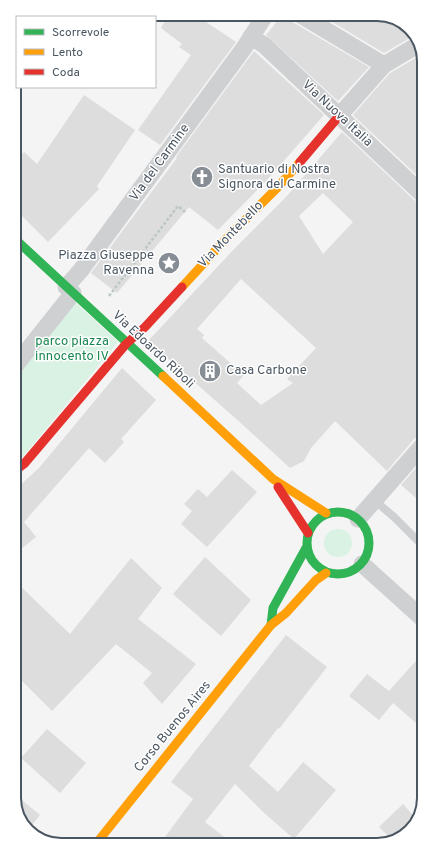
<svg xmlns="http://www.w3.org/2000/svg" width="438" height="859" font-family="Overpass,sans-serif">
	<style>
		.green { fill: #d9f2e3 }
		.building { fill: #ddddde; fill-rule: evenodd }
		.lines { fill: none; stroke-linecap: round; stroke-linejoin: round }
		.path { stroke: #bcc7c4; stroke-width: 2.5; stroke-dasharray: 3 2; stroke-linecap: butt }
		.lane { stroke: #ced0d2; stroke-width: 8 }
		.street { stroke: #ced0d2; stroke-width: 17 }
		.fast { stroke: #30b455; stroke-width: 9 }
		.slow { stroke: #ff9f0a; stroke-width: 9 }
		.jam { stroke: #e5322d; stroke-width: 9 }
		.labels { text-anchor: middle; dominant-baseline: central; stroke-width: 3; stroke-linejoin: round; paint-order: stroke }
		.street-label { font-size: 13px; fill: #4a5661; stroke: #fff }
		.poi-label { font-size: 13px; fill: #4a5661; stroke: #fff; text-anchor: start }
		.park-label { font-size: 13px; fill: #17864f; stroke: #fff }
		.rim { fill: none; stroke: #4a5661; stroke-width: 2 }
	</style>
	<rect width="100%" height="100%" fill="#f4f4f4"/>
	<g class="green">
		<path d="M74 301 118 342 16 465 15 374Z"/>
		<circle cx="338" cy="543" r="14"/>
	</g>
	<g class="building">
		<path d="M171 14H181L200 18 236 42 160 145 138 130 191 55 179 47 182 44 161 28 167 17H169Z"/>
		<path d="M283 14H289L290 19 294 23 369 67 338 101 266 35Z"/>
		<path d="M319 14H381L406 23 415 35 384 53Z"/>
		<path d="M254 51 324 115 268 179 218 230 189 207 117 293 91 273 177 158 176 157Z"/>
		<path d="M421 55V179L353 115 390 73Z"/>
		<path d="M84 95 135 130 97 186 99 189 48 242 15 209V163L24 152 37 164Z"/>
		<path d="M342 132 414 200 421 203 422 436 418 437 414 439 387 471 335 421 311 448 304 461 290 468 243 425 148 341 237 246 286 197ZM323 193 353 222 323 254 299 216ZM241 279 316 348 287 379 293 383 261 405 237 383 244 375 202 338 204 335 197 329Z"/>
		<path d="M122 368 156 400 121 439 124 442 105 463 89 448 24 522 36 537 16 553V489L39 468Z"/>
		<path d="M422 461 423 504 401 485Z"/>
		<path d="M232 470 257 492 207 547 181 524 192 511 184 504 198 489 207 497Z"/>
		<path d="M205 557 251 600 221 636 173 594Z"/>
		<path d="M131 558 162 588 138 619 196 664 162 704 143 683 152 673 116 644 52 711 17 676 16 582 70 634Z"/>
		<path d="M286 635 327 667 279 729 278 728 249 766 278 792 303 762 336 790 294 839 262 811 235 784 205 822 232 843 160 844 193 799 171 782Z"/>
		<path d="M423 653 424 730 393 703 379 720 349 696 367 674 389 691Z"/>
		<path d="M47 729 86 763 60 793 21 758Z"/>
		<path d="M17 796 40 815 28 830 17 816Z"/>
		<path d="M403 804 417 820 416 824 394 842 379 827Z"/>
	</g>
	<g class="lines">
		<path class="path" d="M109 296 178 206 185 212"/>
		<path class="lane" d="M374 500 394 517 418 541"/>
		<g class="street">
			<path d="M299 14 384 65"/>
			<path d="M251 37 264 45 421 193"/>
			<path d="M339 116 384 65 421 43"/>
			<path d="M66 287 81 270 244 48 266 14"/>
			<path d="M15 366 73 293"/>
			<path d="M358 519 422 446"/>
			<path d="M362 564 423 619"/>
		</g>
		<g class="fast">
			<path d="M15 239 163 376"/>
			<circle cx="338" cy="543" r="31"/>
			<path d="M271 625 273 608 306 548"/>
		</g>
		<g class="slow">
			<path d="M182 287 228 237 277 188 300 162"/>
			<path d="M163 376 273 479 326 513"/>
			<path d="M95 845 271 625 286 613 316 580 326 573"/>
		</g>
		<g class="jam">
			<path d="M300 162 339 116"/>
			<path d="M16 470 24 464 126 344 145 327 182 287"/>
			<path d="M278 487 308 533"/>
		</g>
	</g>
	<defs>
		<g id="church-disc" transform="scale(1.15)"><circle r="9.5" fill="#868d94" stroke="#fff"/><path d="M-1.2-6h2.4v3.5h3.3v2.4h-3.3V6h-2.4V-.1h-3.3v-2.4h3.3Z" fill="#fff"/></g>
		<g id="sight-disc" transform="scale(1.15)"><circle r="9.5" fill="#868d94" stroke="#fff"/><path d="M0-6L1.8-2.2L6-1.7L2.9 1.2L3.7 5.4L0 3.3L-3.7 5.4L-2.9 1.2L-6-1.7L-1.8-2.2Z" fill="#fff"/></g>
		<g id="building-disc" transform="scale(1.15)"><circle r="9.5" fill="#868d94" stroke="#fff"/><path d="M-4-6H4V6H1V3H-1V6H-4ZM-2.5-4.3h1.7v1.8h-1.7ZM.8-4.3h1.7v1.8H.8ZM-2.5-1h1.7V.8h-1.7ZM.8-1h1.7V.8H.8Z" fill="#fff"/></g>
	</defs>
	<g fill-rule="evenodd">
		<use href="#church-disc" x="202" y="177"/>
		<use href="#sight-disc" x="169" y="263"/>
		<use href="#building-disc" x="210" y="371"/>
	</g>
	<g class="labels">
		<g class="street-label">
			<text transform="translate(337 114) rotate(43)">Via Nuova Italia</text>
			<text transform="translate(160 163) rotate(-54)">Via del Carmine</text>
			<text transform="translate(231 235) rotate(-46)">Via Montebello</text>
			<text transform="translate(153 350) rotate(43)">Via Edoardo Riboli</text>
			<text transform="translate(173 727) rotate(-51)">Corso Buenos Aires</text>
		</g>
		<g class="poi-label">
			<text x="218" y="170">Santuario di Nostra<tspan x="218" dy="15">Signora del Carmine</tspan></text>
			<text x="154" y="256" text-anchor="end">Piazza Giuseppe<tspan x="154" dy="15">Ravenna</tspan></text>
			<text x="226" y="371">Casa Carbone</text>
		</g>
		<g class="park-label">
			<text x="72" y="342">parco piazza<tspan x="72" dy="15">innocento IV</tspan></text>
		</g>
	</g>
	<path d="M0 0H438V859H0ZM61 21H377A40 40 0 0 1 417 61V798A40 40 0 0 1 377 838H61A40 40 0 0 1 21 798V61A40 40 0 0 1 61 21Z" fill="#fff" fill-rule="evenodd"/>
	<path class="rim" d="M61 21H377A40 40 0 0 1 417 61V798A40 40 0 0 1 377 838H61A40 40 0 0 1 21 798V61A40 40 0 0 1 61 21Z"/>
	<rect x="16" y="16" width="140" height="72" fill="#ffffff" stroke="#b7bbc0"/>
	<rect x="24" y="29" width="20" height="6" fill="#30b455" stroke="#b7bbc0"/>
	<text x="52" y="36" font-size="12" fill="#4a5661">Scorrevole</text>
	<rect x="24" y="49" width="20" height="6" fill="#ff9f0a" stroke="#b7bbc0"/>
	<text x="52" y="56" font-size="12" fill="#4a5661">Lento</text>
	<rect x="24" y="69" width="20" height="6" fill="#e5322d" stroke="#b7bbc0"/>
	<text x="52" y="76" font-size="12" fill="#4a5661">Coda</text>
</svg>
